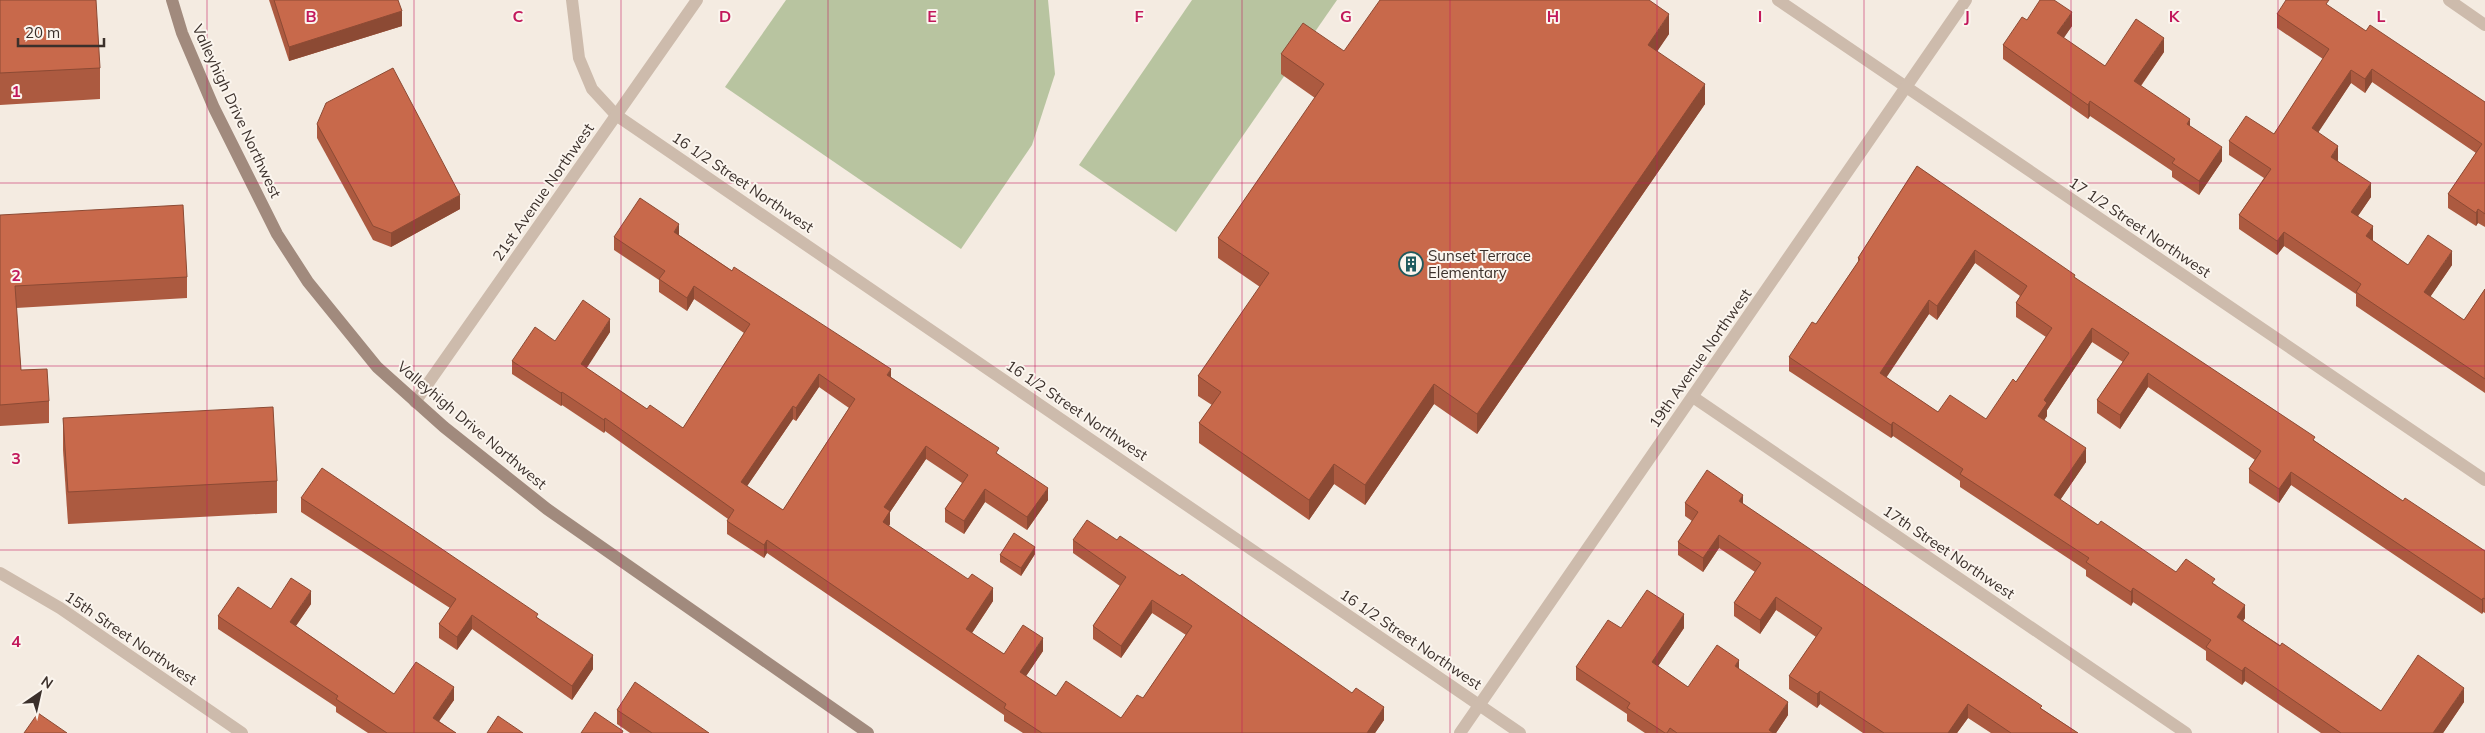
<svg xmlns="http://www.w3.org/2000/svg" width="2485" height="733" font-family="Mulish,sans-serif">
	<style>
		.green { fill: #b8c4a0 }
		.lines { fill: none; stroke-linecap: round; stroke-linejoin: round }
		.minor { stroke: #cdbbac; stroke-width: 12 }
		.tertiary { stroke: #cdbbac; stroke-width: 12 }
		.secondary { stroke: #a18a7d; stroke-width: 12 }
		.wall { fill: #ac5a40; fill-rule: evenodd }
		.shaded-wall { fill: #8c4a34 }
		.building { fill: #c8694b; stroke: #8c4a34; fill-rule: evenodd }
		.grid { fill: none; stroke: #c2185b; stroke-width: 1; stroke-opacity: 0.55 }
		.labels { text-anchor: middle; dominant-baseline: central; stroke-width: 4; stroke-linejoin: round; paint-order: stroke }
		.street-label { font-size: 15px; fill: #3b302b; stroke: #fbf5ee }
		.poi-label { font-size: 15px; fill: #3b302b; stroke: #fbf5ee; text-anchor: start }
		.grid-label { font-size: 16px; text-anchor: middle; font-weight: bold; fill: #c2185b; stroke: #fbf5ee; stroke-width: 4; stroke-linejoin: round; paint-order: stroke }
	</style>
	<rect width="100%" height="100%" fill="#f4ebe1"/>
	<g class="green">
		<path d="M786 0H1048L1055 74 1032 145 961 249 725 87Z"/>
		<path d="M1192 0H1337L1176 232 1079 165Z"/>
	</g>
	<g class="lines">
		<g class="minor">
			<path d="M572 0 579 58 592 89 616 115 1520 733"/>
			<path d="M1778 0 2485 480"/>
			<path d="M2449 0 2485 25"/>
			<path d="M1693 397 2186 733"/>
			<path d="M415 402 697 0"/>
			<path d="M0 573 60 608 242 733"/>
		</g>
		<path class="tertiary" d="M1460 733 1966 0"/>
		<path class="secondary" d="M172 0 182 33 214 108 277 234 308 282 377 367 444 427 547 509 868 733"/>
	</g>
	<g class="wall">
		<path d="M0 0 100 68V99L0 105Z"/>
		<path d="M269 0H398L402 26 289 61Z"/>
		<path d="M2329 7 2366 31 2485 102V227L2478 223 2476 226 2448 208V194L2476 153 2372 82 2365 93 2351 83 2318 132 2338 160V161L2371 197 2358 216 2373 240H2372L2408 265H2452L2430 297 2464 320 2485 289V393L2356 306V294L2284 246 2277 255 2239 229V215L2264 178 2229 155V141L2274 134 2323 59 2277 28V14Z"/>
		<path d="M2027 20 2072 26 2063 38 2105 66 2164 52 2141 86 2190 126 2222 161 2199 195 2172 177V171L2090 116 2088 119 2003 59V45Z"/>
		<path d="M1669 34 1657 51 1705 104 1477 434 1434 404 1365 505 1334 484 1309 520 1199 443V423L1212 405 1198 396V376L1260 287 1218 258V238L1315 98 1281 74V54Z"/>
		<path d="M317 124 460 209 391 247 373 240 317 138Z"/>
		<path d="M1917 166 2075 278 2315 441 2403 501 2485 551V613L2483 612 2482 614 2291 485 2279 503 2249 483V469L2255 460 2148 387 2120 429 2097 413V400L2123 362 2092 342 2047 410V416L2044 420 2086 462 2060 500 2098 525 2176 572 2215 584 2245 618 2243 621 2381 711 2464 702 2443 733H2321L2245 681 2242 685 2206 660V651L2133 602 2131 606 2086 576V570L1960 487V481L1893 436 1891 438 1789 371V357L1816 324 1858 262V258ZM1975 263 2020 296 2016 303V317L2046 337 2016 382 1986 419 1938 412 1886 377 1929 314 1937 320Z"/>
		<path d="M0 215 187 277V298L16 308 21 370 49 401V423L0 426Z"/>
		<path d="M679 235 891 377 999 455 1048 500 1027 530 985 502 964 534 945 522V509L962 483 926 459 890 512V524L889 526 993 601 972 633 1004 654 1043 651 1026 676 1056 696 1121 718 1143 698 1186 635 1152 613 1121 658 1093 639V626L1120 586 1073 553V540L1384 720 1375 733H1023L1004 721V715L767 553 764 558 727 534V521L728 519 605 431 604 433 562 405 561 406 512 374V361L555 341 610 332 586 368 647 409 683 428 744 333 694 299 687 311 659 292V280L614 250V237ZM819 387 849 408 783 510 747 486 793 419 796 421Z"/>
		<path d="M63 418 277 481V513L68 524 63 450Z"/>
		<path d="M301 498 538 618 593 669 572 700 472 629 457 650 439 638V624L450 608 301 512Z"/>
		<path d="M1685 503 1743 504 2042 709 2078 733H1991L1968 718 1957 733H1863L1820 704 1817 708 1789 689V676L1816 637 1776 610 1760 634 1734 616V603L1755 572 1719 548 1703 572 1678 555V542L1692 521 1685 516Z"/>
		<path d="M1035 554 1021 576 1000 562V555Z"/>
		<path d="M311 604 296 626 394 694 454 700 439 721 456 733H368L336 712V707L218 629V616Z"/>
		<path d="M1621 628H1684L1658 666 1688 687 1739 669 1788 715 1776 733H1645L1627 721V714L1576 680V667Z"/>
		<path d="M617 710 709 733H630L617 724Z"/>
	</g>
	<g class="shaded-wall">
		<path d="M402 11V26L289 61V47Z"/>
		<path d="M2072 12V26L2057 48V33Z"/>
		<path d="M1669 14V34L1648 65V45Z"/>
		<path d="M2164 38V52L2134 95V81Z"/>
		<path d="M2372 69V82L2365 93V79Z"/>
		<path d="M2351 70V83L2312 142V128Z"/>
		<path d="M1705 84V104L1477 434V414Z"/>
		<path d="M2090 101V116L2088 119V105Z"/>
		<path d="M2190 119V133L2187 124Z"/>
		<path d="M2338 146V160L2331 170V157Z"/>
		<path d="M2222 147V161L2199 195V181Z"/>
		<path d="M2371 183V197L2351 226V212Z"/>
		<path d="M460 195V209L391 247V233Z"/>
		<path d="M2478 209V223L2476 226V213Z"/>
		<path d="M679 224V237L674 232Z"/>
		<path d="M2373 226V240L2366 250V236Z"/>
		<path d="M2284 232V246L2277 255V241Z"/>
		<path d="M1975 250V263L1937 320V306Z"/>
		<path d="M2452 251V265L2424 306V292Z"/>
		<path d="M694 286V299L687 311V298Z"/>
		<path d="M1929 300V314L1880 387V373Z"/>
		<path d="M610 319V332L581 377V364Z"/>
		<path d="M2092 328V342L2047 410V416L2038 430V416L2044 400Z"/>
		<path d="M891 369V382L887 375Z"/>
		<path d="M2148 373V387L2120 429V415Z"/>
		<path d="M819 374V387L796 421V408Z"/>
		<path d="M1434 384V404L1365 505V485Z"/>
		<path d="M562 392V405L561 406V393Z"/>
		<path d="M793 406V419L741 495V482Z"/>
		<path d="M605 418V431L604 433V420Z"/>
		<path d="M1893 422V436L1891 438V425Z"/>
		<path d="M926 446V459L890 512V524L883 535V522L884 507Z"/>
		<path d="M2086 448V462L2054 509V495Z"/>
		<path d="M1334 464V484L1309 520V500Z"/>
		<path d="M2291 472V485L2279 503V489Z"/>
		<path d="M1048 488V500L1027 530V517Z"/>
		<path d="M985 489V502L964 534V521Z"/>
		<path d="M1743 495V508L1739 501Z"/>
		<path d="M1719 535V548L1703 572V558Z"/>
		<path d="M767 540V553L764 558V545Z"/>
		<path d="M1035 547V554L1021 576V568Z"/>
		<path d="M993 588V601L966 642V629Z"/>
		<path d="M2133 588V602L2131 606V592Z"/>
		<path d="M311 591V604L290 634V622Z"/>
		<path d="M1776 597V610L1760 634V620Z"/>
		<path d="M2483 598V612L2482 614V600Z"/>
		<path d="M1152 600V613L1121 658V646Z"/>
		<path d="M2245 605V618L2237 630V617Z"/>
		<path d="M1684 614V628L1652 675V662Z"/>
		<path d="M472 615V629L457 650V637Z"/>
		<path d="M1043 638V651L1020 685V672Z"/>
		<path d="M593 655V669L572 700V686Z"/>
		<path d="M1739 660V673L1735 666Z"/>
		<path d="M2245 667V681L2242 685V671Z"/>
		<path d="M454 687V700L433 730V718Z"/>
		<path d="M2464 688V702L2443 733H2433Z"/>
		<path d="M1820 691V704L1817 708V694Z"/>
		<path d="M1788 702V715L1776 733H1769V730Z"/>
		<path d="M1968 704V718L1957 733H1948Z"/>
		<path d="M1384 707V720L1375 733H1367Z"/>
	</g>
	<g class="building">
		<path d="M0 0H96L100 68 0 73Z"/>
		<path d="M274 0H398L402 11 289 47Z"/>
		<path d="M1380 0H1649L1669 14 1648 45 1705 84 1477 414 1434 384 1365 485 1334 464 1309 500 1199 423 1221 392 1198 376 1269 273 1218 238 1324 84 1281 54 1303 23 1344 51Z"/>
		<path d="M2040 0H2054L2072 12 2057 33 2105 66 2136 19 2164 38 2134 81 2190 119 2187 124 2222 147 2199 181 2172 163 2175 159 2090 101 2088 105 2003 45 2022 17 2027 20Z"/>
		<path d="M2286 0H2329L2326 4 2366 31 2370 25 2485 102V214L2478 209 2476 213 2448 194 2482 144 2372 69 2365 79 2351 70 2312 128 2338 146 2331 157 2371 183 2351 212 2373 226 2366 236 2408 265 2428 235 2452 251 2424 292 2464 320 2485 289V379L2356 292 2361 284 2284 232 2277 241 2239 215 2271 169 2229 141 2246 116 2274 134 2329 49 2277 14Z"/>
		<path d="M393 68 460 195 391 233 373 226 317 124 326 103Z"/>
		<path d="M1917 166 2075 275 2074 277 2315 437 2313 440 2403 501 2405 498 2485 551V599L2483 598 2482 600 2291 472 2279 489 2249 469 2261 451 2148 373 2120 415 2097 400 2129 353 2092 328 2044 400 2047 403 2038 416 2086 448 2054 495 2098 525 2101 521 2176 572 2186 559 2215 579 2212 583 2245 605 2237 617 2280 646 2282 643 2381 711 2418 655 2464 688 2433 733H2341L2245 667 2242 671 2206 647 2211 640 2133 588 2131 592 2086 562 2089 558 1960 474 1963 469 1893 422 1891 425 1789 357 1812 322 1816 324 1860 259 1858 258ZM1975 250 2027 286 2016 303 2052 328 2016 382 2013 379 1986 419 1950 395 1938 412 1880 373 1929 300 1937 306Z"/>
		<path d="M640 198 679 224 674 232 732 271 734 267 891 369 887 375 999 448 996 453 1048 488 1027 517 985 489 964 521 945 509 968 475 926 446 884 507 890 511 883 522 968 579 972 574 993 588 966 629 1004 654 1023 625 1043 638 1020 672 1056 696 1066 681 1121 718 1137 695 1143 698 1192 626 1152 600 1121 646 1093 626 1126 577 1073 540 1087 520 1117 540 1120 536 1180 576 1182 574 1352 693 1356 688 1384 707 1367 733H1042L1004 708 1006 704 767 540 764 545 727 521 734 510 605 418 604 420 562 392 561 393 512 361 535 327 555 341 583 300 610 319 581 364 647 409 650 405 683 428 750 324 694 286 687 298 659 279 665 271 614 237ZM819 374 855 399 783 510 741 482 793 406 796 408Z"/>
		<path d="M183 205 187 277 15 286 21 370 47 369 49 401 0 405V215Z"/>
		<path d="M273 407 277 481 68 492 63 418Z"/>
		<path d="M322 468 538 614 536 617 593 655 572 686 472 615 457 637 439 624 456 599 301 498Z"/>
		<path d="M1707 470 1743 495 1739 501 2042 706 2040 708 2078 733H2011L1968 704 1948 733H1884L1820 691 1817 694 1789 676 1822 628 1776 597 1760 620 1734 603 1761 563 1719 535 1703 558 1678 542 1698 512 1685 503Z"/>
		<path d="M1014 533 1035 547 1021 568 1000 555Z"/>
		<path d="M291 578 311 591 290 622 394 694 416 662 454 687 433 718 456 733H387L336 699 338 696 218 616 238 587 271 609Z"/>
		<path d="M1647 590 1684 614 1652 662 1688 687 1717 645 1739 660 1735 666 1788 702 1769 730 1773 733H1677L1670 728 1667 733H1665L1627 708 1630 703 1576 667 1608 620 1621 628Z"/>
		<path d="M635 682 709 733H652L617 710Z"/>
		<path d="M595 712 623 731 622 733H581Z"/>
		<path d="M38 713 67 733H24Z"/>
		<path d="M498 716 523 733H487Z"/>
	</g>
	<path class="grid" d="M207 0V733M414 0V733M621 0V733M828 0V733M1035 0V733M1242 0V733M1450 0V733M1657 0V733M1864 0V733M2071 0V733M2278 0V733M0 183H2485M0 366H2485M0 550H2485"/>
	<defs>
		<g id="building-ring" transform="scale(1.25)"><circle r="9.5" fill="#fbf5ee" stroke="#1f5a5e" stroke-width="1.5"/><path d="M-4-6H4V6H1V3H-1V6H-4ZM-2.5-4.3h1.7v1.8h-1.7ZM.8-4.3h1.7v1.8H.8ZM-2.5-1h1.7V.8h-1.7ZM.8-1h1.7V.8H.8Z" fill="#1f5a5e"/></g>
	</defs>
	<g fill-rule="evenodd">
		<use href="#building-ring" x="1411" y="264"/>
	</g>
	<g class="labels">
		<g class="street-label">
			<text transform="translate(237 111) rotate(65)">Valleyhigh Drive Northwest</text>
			<text transform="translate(743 182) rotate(34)">16 1/2 Street Northwest</text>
			<text transform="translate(543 192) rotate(-55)">21st Avenue Northwest</text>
			<text transform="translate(2140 227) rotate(34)">17 1/2 Street Northwest</text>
			<text transform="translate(1700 358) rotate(-55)">19th Avenue Northwest</text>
			<text transform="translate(1077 410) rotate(34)">16 1/2 Street Northwest</text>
			<text transform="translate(472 425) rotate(40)">Valleyhigh Drive Northwest</text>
			<text transform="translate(1949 552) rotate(34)">17th Street Northwest</text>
			<text transform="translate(131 638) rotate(34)">15th Street Northwest</text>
			<text transform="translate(1411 639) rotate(34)">16 1/2 Street Northwest</text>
		</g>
		<g class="poi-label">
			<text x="1428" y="255">Sunset Terrace<tspan x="1428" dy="17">Elementary</tspan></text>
		</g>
	</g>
	<g class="grid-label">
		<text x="311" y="22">B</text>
		<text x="518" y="22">C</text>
		<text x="725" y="22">D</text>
		<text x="932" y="22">E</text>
		<text x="1139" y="22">F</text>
		<text x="1346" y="22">G</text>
		<text x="1553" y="22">H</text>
		<text x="1760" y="22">I</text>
		<text x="1967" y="22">J</text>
		<text x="2174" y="22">K</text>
		<text x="2381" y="22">L</text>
		<text x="16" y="97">1</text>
		<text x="16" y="281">2</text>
		<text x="16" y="464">3</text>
		<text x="16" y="647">4</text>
	</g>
	<g transform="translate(40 693) rotate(34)" stroke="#fbf5ee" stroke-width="4" paint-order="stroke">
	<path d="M0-4L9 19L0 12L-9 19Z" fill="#3b302b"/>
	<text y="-8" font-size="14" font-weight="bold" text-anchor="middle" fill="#3b302b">N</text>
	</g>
	<path d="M18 38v8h86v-8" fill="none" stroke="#3b302b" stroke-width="2.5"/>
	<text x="25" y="38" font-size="15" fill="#3b302b" stroke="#fbf5ee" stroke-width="4" paint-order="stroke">20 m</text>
</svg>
